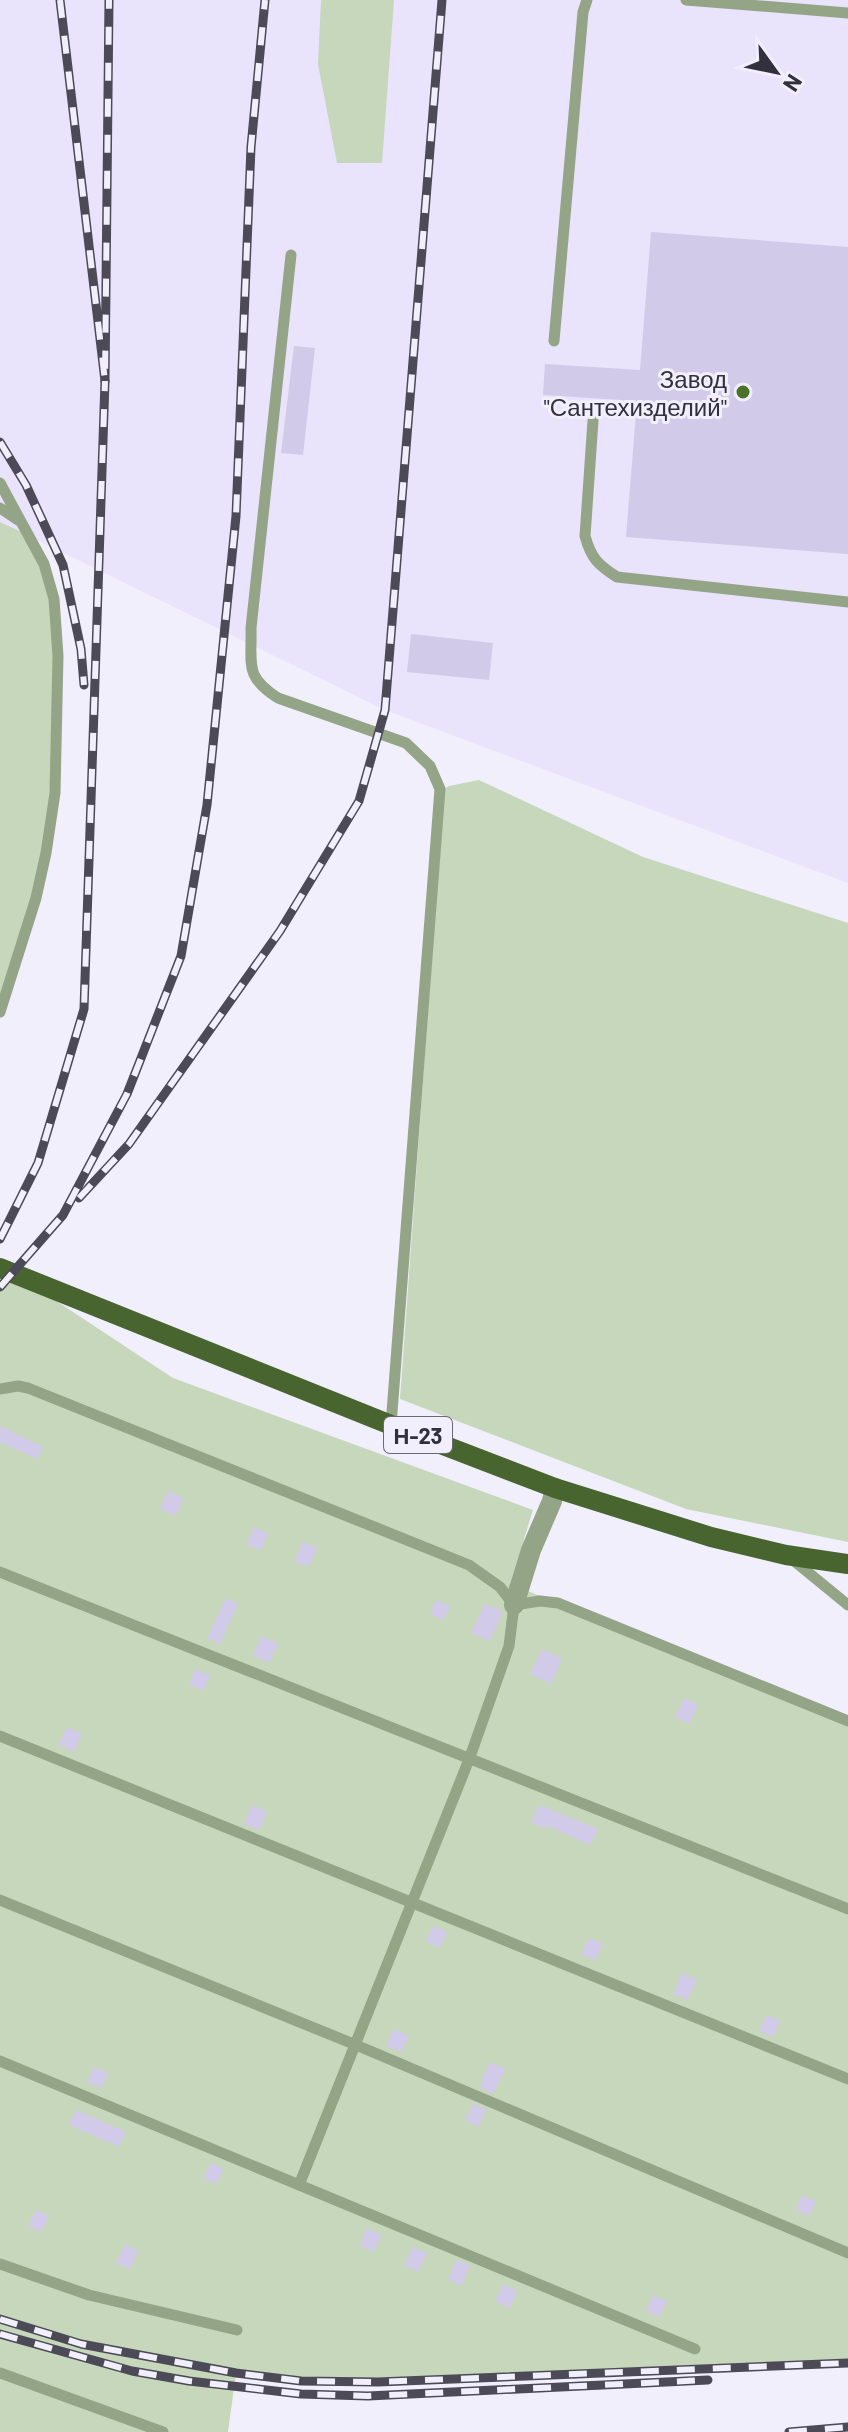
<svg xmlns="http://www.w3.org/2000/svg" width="848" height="2432" font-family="Barlow,sans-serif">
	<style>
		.built { fill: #e9e3fc }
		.green { fill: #c6d7bb }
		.building { fill: #d1cae9 }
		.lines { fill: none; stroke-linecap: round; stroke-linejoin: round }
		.service { stroke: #94a587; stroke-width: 11 }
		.minor { stroke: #94a587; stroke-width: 20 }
		.primary { stroke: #48652f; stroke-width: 20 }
		.rail-casing { stroke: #4d4a57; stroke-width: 9 }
		.rail { stroke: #f2effc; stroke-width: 6; stroke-dasharray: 18; stroke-linecap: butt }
		.poi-dot { fill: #4c712a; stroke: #f2effc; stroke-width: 3 }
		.labels { text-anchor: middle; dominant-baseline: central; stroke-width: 6; stroke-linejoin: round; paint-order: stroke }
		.shield { fill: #f2effc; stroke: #6c6976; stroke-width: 2 }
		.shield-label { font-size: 22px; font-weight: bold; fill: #33303d }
		.poi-label { font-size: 24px; fill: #33303d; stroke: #f2effc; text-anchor: end }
	</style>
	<rect width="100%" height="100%" fill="#f2effc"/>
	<path class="built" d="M0 0H848V883L385 710 0 522Z"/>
	<g class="green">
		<path d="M321 0H394L382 163H337L318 64Z"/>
		<path d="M0 522 30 536 44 564 58 656 46 853 0 1011Z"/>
		<path d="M479 780 643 857 848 923V1542L686 1509 400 1399 444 789 449 786Z"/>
		<path d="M14 1273 173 1378 533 1510 510 1584 848 1717V2363L378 2382 301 2381 236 2373 228 2432H0V1287Z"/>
	</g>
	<g class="building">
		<path d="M651 232 848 247V554L626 537 637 401 543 395 545 364 640 370Z"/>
		<path d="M294 346 315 348 303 455 281 453Z"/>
		<path d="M411 634 493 643 489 680 407 672Z"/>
		<path d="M0 1426 43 1447 37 1459 0 1442Z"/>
		<path d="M168 1491 184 1498 175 1516 160 1509Z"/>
		<path d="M254 1527 268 1534 260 1551 246 1544Z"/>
		<path d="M303 1542 317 1548 308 1567 294 1561Z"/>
		<path d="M226 1598 238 1603 220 1644 207 1638Z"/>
		<path d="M436 1600 450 1606 443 1620 430 1614Z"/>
		<path d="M485 1604 503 1612 489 1641 471 1633Z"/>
		<path d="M261 1636 278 1644 269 1663 253 1655Z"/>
		<path d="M542 1649 562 1659 551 1684 530 1674Z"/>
		<path d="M195 1669 210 1676 203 1691 189 1684Z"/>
		<path d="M684 1698 698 1705 689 1724 675 1717Z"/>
		<path d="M67 1727 82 1734 74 1752 59 1745Z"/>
		<path d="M252 1805 267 1812 259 1830 244 1824Z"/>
		<path d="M539 1805 598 1829 590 1845 546 1825 545 1829 531 1822Z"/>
		<path d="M433 1926 447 1932 440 1948 426 1941Z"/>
		<path d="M589 1938 603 1944 595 1960 581 1954Z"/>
		<path d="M682 1973 697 1980 687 2000 673 1993Z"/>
		<path d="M767 2015 780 2021 773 2037 759 2031Z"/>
		<path d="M394 2029 409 2036 401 2052 386 2046Z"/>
		<path d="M490 2062 505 2069 493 2094 480 2088 483 2082 481 2081Z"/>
		<path d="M94 2067 108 2073 101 2088 87 2082Z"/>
		<path d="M473 2104 486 2109 479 2127 465 2120Z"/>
		<path d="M76 2110 126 2132 119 2147 69 2125Z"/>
		<path d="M211 2163 224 2169 216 2184 203 2178Z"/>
		<path d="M802 2195 816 2201 809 2216 796 2210Z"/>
		<path d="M36 2210 49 2216 41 2232 28 2226Z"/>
		<path d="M367 2228 381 2235 373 2252 359 2245Z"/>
		<path d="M125 2244 138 2251 130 2269 116 2263Z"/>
		<path d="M413 2247 427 2253 418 2272 404 2265Z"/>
		<path d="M457 2260 470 2265 461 2286 448 2279Z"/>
		<path d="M503 2284 517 2291 510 2308 495 2301Z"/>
		<path d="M653 2295 667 2301 659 2317 646 2311Z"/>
	</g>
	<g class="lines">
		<g class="service">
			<path d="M686 0 848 13"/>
			<path d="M291 255 251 628C252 665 244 676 278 698L406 743 430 766 440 789 391 1425"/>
			<path d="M554 341 583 12 587 0"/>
			<path d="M593 421 585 536C591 558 598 565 617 577L848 602"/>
			<path d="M0 483 44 564 54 599 58 656 55 793 46 853 36 898 0 1012"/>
			<path d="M0 508 18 520"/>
			<path d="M0 1389 18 1386 28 1388 469 1565 500 1587 514 1605 509 1646 470 1757 299 2185"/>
			<path d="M793 1560 848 1605"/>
			<path d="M0 1572 848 1909"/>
			<path d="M514 1605 540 1601 558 1603 848 1721"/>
			<path d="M0 1736 848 2079"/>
			<path d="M0 1900 356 2045 848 2253"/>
			<path d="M0 2061 695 2349"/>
			<path d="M0 2264 89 2295 237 2330"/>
			<path d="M0 2373 163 2432"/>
		</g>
		<path class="minor" d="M514 1605 531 1550 552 1501 555 1488"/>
		<path class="primary" d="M0 1268 391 1425 555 1488 711 1537 786 1555 848 1564"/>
		<g class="rail-casing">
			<g id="rail">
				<path d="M60 0 105 381 109 0"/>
				<path d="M0 442 26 485 63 565 81 649 84 685"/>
				<path d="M79 1198 129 1144 280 931 359 801 385 710 442 0"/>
				<path d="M0 1239 38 1163 84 1009 105 381"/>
				<path d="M0 1287 63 1215 127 1094 181 956 207 805 236 516 251 147 265 0"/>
				<path d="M0 2319 81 2344 236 2373 301 2381 378 2382 848 2363"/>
				<path d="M0 2334 132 2371 189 2381 301 2394 368 2396 708 2380"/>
				<path d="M789 2432 848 2427"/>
			</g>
		</g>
		<use href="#rail" class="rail"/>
	</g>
	<circle class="poi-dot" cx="743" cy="392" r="8"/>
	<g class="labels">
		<rect class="shield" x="384" y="1417" width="68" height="36" rx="6"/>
		<g class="shield-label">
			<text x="418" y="1435">Н-23</text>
		</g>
		<g class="poi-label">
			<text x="727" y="378">Завод<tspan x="727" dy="28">"Сантехизделий"</tspan></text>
		</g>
	</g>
	<g transform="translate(776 72) rotate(123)" stroke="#f2effc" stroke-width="6" paint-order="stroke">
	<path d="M0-6L14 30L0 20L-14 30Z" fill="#33303d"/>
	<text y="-12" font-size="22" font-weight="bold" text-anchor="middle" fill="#33303d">N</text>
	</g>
</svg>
